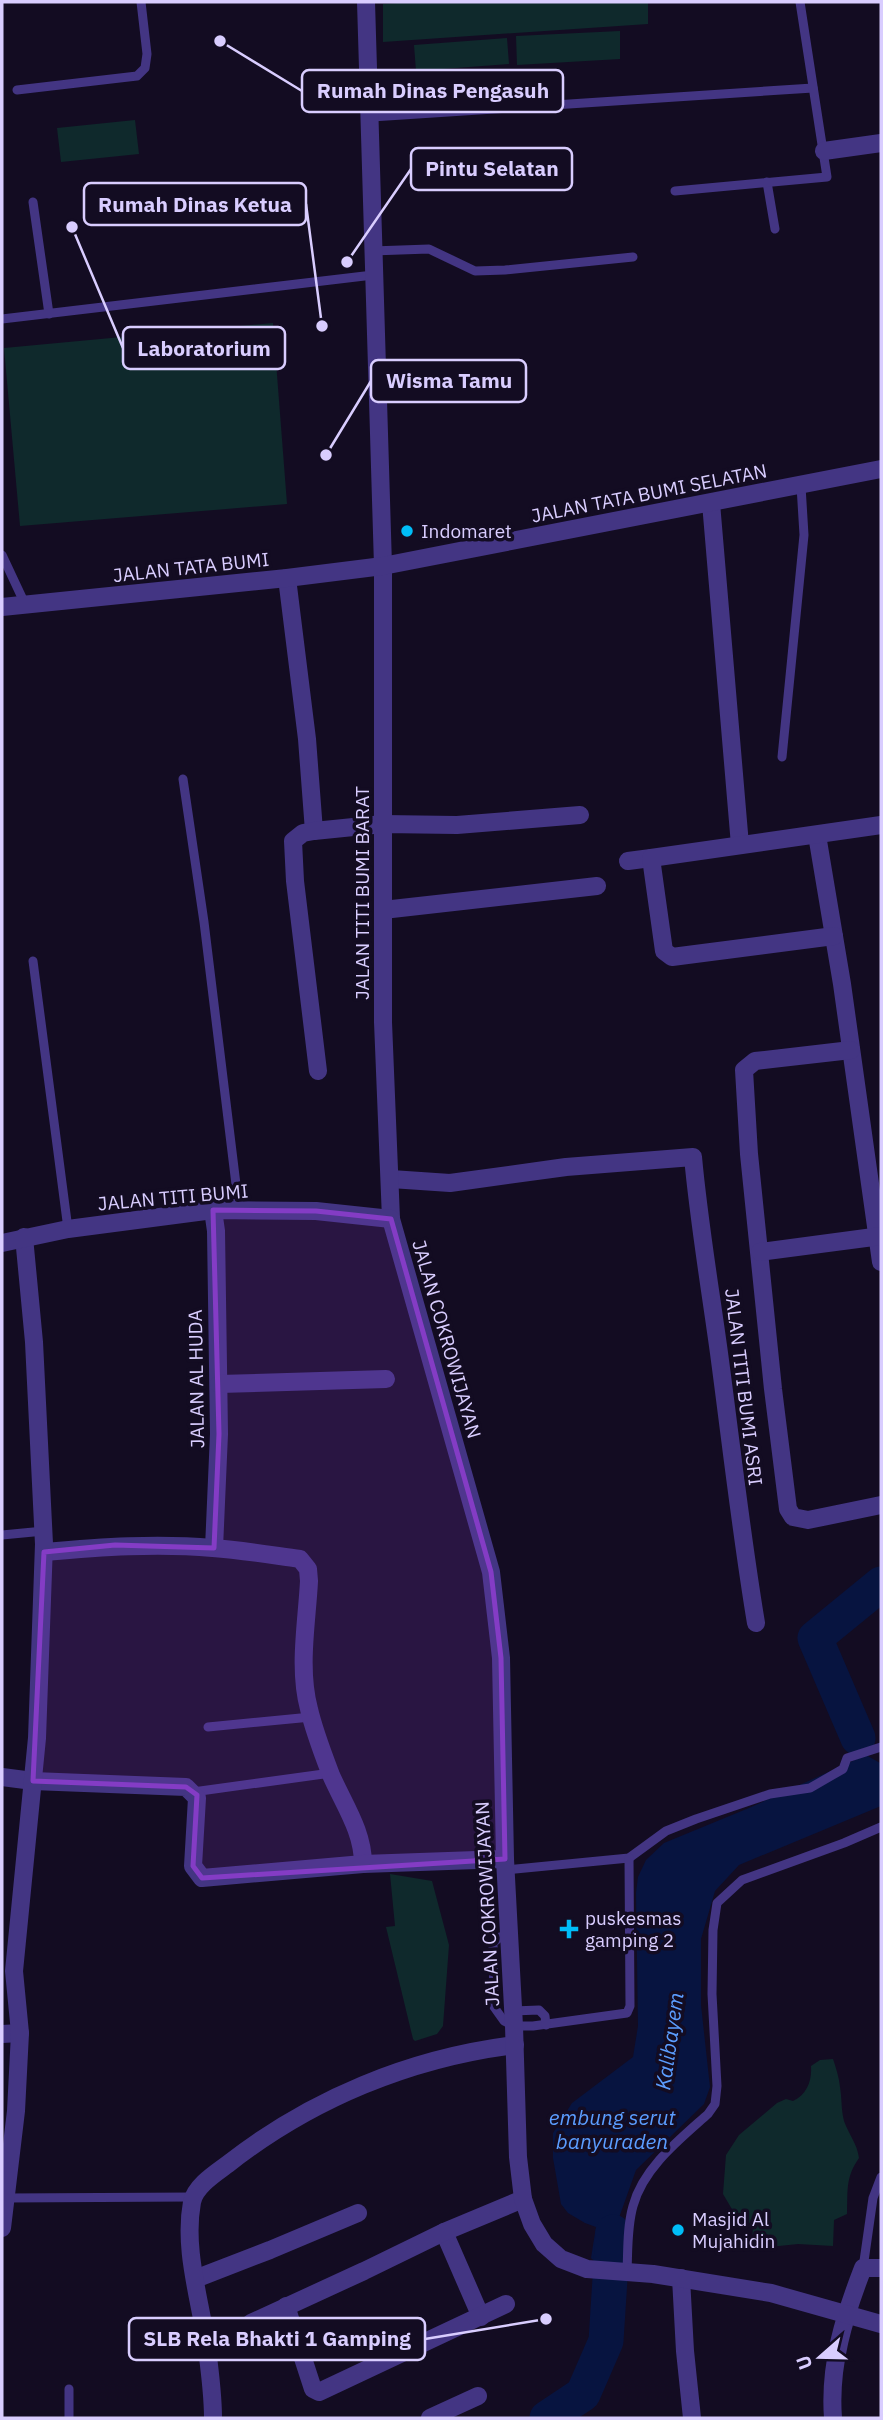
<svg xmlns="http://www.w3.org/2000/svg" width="883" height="2420" font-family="'IBM Plex Sans',sans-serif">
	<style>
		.green { fill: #0f292c }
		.water { fill: #071440 }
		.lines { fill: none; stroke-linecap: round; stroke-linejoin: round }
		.river { stroke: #071440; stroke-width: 35 }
		.service { stroke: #433583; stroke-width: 9 }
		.minor { stroke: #433583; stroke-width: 18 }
		.tertiary { stroke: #433583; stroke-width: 18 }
		.marked { fill: #843cc5; fill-opacity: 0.2; stroke: #843cc5; stroke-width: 5; stroke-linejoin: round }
		.poi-dot { fill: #00bdf8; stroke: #130c22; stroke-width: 2.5 }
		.labels { text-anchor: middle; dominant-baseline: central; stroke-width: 7; stroke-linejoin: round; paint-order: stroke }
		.street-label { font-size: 19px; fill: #d9cdff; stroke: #130c22 }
		.poi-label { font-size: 19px; fill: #d9cdff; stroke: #130c22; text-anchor: start }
		.water-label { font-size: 21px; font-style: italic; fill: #5b9dff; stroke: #130c22 }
		.leader { fill: none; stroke: #d9cdff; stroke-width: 2.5 }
		.callout-dot { fill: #d9cdff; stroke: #130c22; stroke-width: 2.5 }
		.callout { fill: #130c22; stroke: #d9cdff; stroke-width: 2.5 }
		.callout-label { font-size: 21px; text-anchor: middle; font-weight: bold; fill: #d9cdff }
	</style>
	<rect width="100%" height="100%" fill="#130c22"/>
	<g class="green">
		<path d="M411 2H648V24L383 42V4Z"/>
		<path d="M620 31V59L517 65 516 36Z"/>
		<path d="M507 38 509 64 416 71 414 45Z"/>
		<path d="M135 120 139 154 61 162 57 128Z"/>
		<path d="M273 323 287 504 20 526 4 348Z"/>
		<path d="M390 1874 432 1881 449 1945 443 2026 437 2034 415 2041 413 2039 386 1927 395 1926Z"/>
		<path d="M833 2059C836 2068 839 2077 840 2087 842 2099 841 2109 844 2121 849 2135 857 2143 859 2158 845 2178 848 2191 847 2214L834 2220 833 2246 798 2244 759 2248 752 2243 753 2226 744 2219 736 2216 723 2194 726 2155 739 2135 777 2103 786 2099 793 2101C807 2094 812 2081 811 2066L820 2060Z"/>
	</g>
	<path class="water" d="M866 1755 880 1763 881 1806 739 1865 715 1891 701 1939V2005L710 2087 704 2104 636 2170 615 2229 617 2256 611 2277 591 2258 596 2227 585 2223 568 2213 561 2204 553 2158V2133L572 2103 633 2057 638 2026 636 1893 638 1877 646 1860 664 1843 749 1808Z"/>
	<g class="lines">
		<g class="river">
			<path d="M858 1738 815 1638 881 1584"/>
			<path d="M547 2418 583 2394 606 2341 613 2232"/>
		</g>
		<g class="service">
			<path d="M17 90 137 76 145 68 147 54 141 2"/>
			<path d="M372 117 813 88"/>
			<path d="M767 182 775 229"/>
			<path d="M675 191 827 177 800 2"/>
			<path d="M33 202 49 314"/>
			<path d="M372 251 429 249 475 271 505 270 633 257"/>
			<path d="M2 319 373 275"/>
			<path d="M2 555 25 604"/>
			<path d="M782 757 804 535 801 486"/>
			<path d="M183 779 204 922 239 1209"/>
			<path d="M33 961 68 1229"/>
			<path d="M2 1535 44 1531"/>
			<path d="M208 1727 311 1717"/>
			<path d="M193 1792 331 1773"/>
			<path d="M505 1870 629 1858 666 1831 696 1819 770 1794 810 1788 843 1769 847 1758 881 1747"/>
			<path d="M509 1934 500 1937 493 1943 494 2007 504 2021 514 2026H533L627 2013 630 2006 629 1858"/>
			<path d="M513 2011 539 2010 545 2016 546 2025"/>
			<path d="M6 2198 193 2197"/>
			<path d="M863 2268 873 2198 881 2177"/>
			<path d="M627 2271C628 2250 627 2227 633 2206 643 2168 680 2139 708 2114L715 2104 717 2086 712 1994 713 1930 717 1903 742 1880 844 1843 881 1827"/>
			<path d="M69 2418V2389"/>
		</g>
		<g class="minor">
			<path d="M366 2 383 566"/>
			<path d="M824 151 881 143"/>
			<path d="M711 503 740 845"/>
			<path d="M287 578 307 739 314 831"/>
			<path d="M817 835 842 984 881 1262"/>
			<path d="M628 861 651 858"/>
			<path d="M383 910 597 886"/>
			<path d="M834 936 672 957 664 951 651 858 881 825"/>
			<path d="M851 1050 755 1061 744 1070 749 1154 773 1389 788 1509 793 1517 808 1520 881 1505"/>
			<path d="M318 1071 295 881 293 841 303 833 314 831 383 824 457 825 580 815"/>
			<path d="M391 1179 450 1183 566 1167 693 1157C699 1223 710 1287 719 1353 731 1443 741 1533 756 1623"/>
			<path d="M213 1210 216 1231 219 1434 214 1548"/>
			<path d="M760 1252 881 1236"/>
			<path d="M219 1384 386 1379"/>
			<path d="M44 1552C101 1547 156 1543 213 1548 242 1550 271 1555 300 1559L308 1569 309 1581C307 1622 298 1668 309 1709 314 1731 323 1754 331 1775 344 1805 363 1831 363 1864"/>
			<path d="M2 1777 33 1781 186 1787 197 1798 193 1866 202 1878 363 1864 505 1859"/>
			<path d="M2 2034 20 2033"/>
			<path d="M2 2228 16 2111 20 2033 14 1971 37 1738 44 1544 34 1342 24 1237"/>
			<path d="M444 2232 481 2317"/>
			<path d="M681 2278 685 2351 692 2418"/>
			<path d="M195 2279 270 2250 358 2213"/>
			<path d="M286 2306 313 2389 319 2392 506 2304"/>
			<path d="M251 2323 364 2271 444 2232 523 2199"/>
			<path d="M213 2418C213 2396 210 2372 207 2349 201 2301 183 2251 192 2202 195 2186 216 2173 228 2164 311 2099 410 2058 515 2045"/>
			<path d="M430 2418 478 2396"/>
			<path d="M833 2418C829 2365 844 2317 863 2268H881"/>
		</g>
		<g class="tertiary">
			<path d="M383 566V1022L391 1219 491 1572 501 1658 505 1859 514 2026 518 2157 523 2199 532 2224 544 2244 561 2259 587 2269 653 2274 771 2293 881 2324"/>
			<path d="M2 607 287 578 383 566 881 469"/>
			<path d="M2 1243 68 1229 213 1210 316 1211 391 1219"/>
		</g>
	</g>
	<path class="marked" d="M213 1210 316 1211 391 1219 491 1572 501 1658 505 1859 202 1878 193 1866 197 1795 186 1787 33 1781 44 1552 115 1545 214 1548 219 1434Z"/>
	<g class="poi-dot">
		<circle cx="407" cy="531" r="7"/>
		<path d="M565.5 1918.5h7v7h7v7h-7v7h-7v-7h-7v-7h7z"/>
		<circle cx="678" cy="2230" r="7"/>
	</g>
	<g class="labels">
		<g class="street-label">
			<text transform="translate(649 493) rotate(-11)">JALAN TATA BUMI SELATAN</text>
			<text transform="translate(191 567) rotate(-6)">JALAN TATA BUMI</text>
			<text transform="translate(362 893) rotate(-90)">JALAN TITI BUMI BARAT</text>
			<text transform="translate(173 1197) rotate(-5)">JALAN TITI BUMI</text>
			<text transform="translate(447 1339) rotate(74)">JALAN COKROWIJAYAN</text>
			<text transform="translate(196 1379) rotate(-91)">JALAN AL HUDA</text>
			<text transform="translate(744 1387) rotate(83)">JALAN TITI BUMI ASRI</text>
			<text transform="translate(487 1904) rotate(-93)">JALAN COKROWIJAYAN</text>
		</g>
		<g class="poi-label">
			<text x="421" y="531">Indomaret</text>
			<text x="585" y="1918">puskesmas<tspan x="585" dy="22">gamping 2</tspan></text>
			<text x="692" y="2219">Masjid Al<tspan x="692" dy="22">Mujahidin</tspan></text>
		</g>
		<g class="water-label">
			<text transform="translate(669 2041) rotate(-82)">Kalibayem</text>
			<text x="612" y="2117">embung serut<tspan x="612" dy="24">banyuraden</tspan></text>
		</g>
	</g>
	<path class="leader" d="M220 41L302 91M347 262L411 169M322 326L306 204M72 227L123 348M326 455L371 381M546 2319L425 2339"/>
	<g class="callout-dot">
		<circle cx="220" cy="41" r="7"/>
		<circle cx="347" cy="262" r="7"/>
		<circle cx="322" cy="326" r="7"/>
		<circle cx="72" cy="227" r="7"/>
		<circle cx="326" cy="455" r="7"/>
		<circle cx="546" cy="2319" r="7"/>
	</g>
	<g class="callout">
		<rect x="302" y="70" width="261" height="42" rx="7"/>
		<rect x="411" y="148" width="161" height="42" rx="7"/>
		<rect x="84" y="183" width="222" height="42" rx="7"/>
		<rect x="123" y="327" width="162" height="42" rx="7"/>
		<rect x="371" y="360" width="155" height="42" rx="7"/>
		<rect x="129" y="2318" width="296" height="42" rx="7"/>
	</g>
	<g class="callout-label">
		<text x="433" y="98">Rumah Dinas Pengasuh</text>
		<text x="492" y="176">Pintu Selatan</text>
		<text x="195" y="212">Rumah Dinas Ketua</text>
		<text x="204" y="356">Laboratorium</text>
		<text x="449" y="388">Wisma Tamu</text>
		<text x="277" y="2346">SLB Rela Bhakti 1 Gamping</text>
	</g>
	<rect width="883" height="2420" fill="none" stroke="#d9cdff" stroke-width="7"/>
	<g transform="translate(820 2357) rotate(250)" stroke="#130c22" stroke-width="5" paint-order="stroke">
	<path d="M0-5L12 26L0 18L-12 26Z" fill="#d9cdff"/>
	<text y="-10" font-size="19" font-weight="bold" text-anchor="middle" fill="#d9cdff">U</text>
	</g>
</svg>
